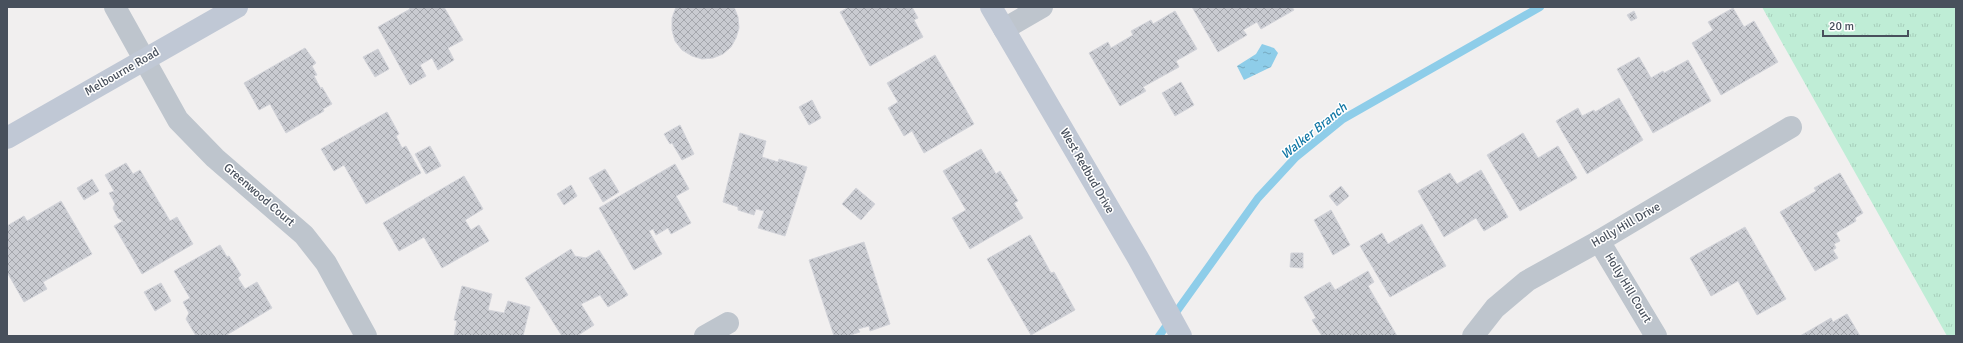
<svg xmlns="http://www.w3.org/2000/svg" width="1963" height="343" font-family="Signika,sans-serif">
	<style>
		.grass { fill: url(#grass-tufts) }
		.water { fill: url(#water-ripples) }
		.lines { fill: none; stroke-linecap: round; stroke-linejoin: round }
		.stream { stroke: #8ecde9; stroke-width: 8 }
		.building { fill: url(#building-cross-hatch); stroke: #d3d4da }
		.street { stroke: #bec5cd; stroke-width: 22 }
		.secondary { stroke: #c0c8d5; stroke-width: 22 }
		.labels { text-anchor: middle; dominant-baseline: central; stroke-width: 3; stroke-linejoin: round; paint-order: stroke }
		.street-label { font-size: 12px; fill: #48505c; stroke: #fff }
		.water-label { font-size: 13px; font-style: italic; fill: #1177a5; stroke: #fff }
	</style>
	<defs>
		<pattern id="grass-tufts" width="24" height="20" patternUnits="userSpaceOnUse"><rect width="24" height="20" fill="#bfedd6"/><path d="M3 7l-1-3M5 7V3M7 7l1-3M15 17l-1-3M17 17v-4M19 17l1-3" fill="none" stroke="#a6cdba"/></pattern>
		<pattern id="water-ripples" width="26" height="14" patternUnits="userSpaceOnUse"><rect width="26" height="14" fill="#8ecde9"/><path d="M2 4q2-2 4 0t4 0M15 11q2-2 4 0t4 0" fill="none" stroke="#76a9c0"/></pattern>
		<pattern id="building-cross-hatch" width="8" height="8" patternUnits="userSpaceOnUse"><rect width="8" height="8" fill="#c9cbd1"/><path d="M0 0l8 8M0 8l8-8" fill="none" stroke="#a5a7ad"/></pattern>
	</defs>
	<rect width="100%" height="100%" fill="#f1efef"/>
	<path class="grass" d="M1762 7H1956V336H1947Z"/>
	<path class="water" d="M1262 44 1274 48 1278 53 1271 67 1244 80 1237 66 1256 54Z"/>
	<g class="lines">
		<path class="stream" d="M1159 336 1258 198 1295 158 1343 119 1540 7"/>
	</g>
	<g class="building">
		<path d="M408 7H444L463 40 448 48 454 60 438 70 432 58 420 65 426 76 410 85 378 27 410 9Z"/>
		<path d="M676 7H734L738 17 739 28 736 38 731 47 723 54 713 58 702 59 692 56 682 50 675 41 672 30V18Z"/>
		<path d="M849 7H912L918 18 914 20 923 37 870 66 840 12Z"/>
		<path d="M1192 7H1292L1294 10 1261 29 1257 22 1243 30 1247 35 1218 52Z"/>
		<path d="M1733 8 1744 27 1754 21 1778 62 1721 95 1692 43 1713 30 1708 22Z"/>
		<path d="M1175 11 1197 49 1176 61 1179 67 1143 87 1146 91 1120 106 1089 53 1108 42 1111 48 1133 35 1131 31 1151 20 1153 24Z"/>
		<path d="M1634 11 1637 18 1631 21 1627 15Z"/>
		<path d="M305 48 316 63 312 66 317 75 314 76 321 89 322 87 332 104 323 109 324 111 286 133 270 104 259 110 244 83Z"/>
		<path d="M378 49 389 69 375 77 363 57Z"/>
		<path d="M935 55 974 124 924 153 912 131 904 136 888 108 898 102 887 83Z"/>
		<path d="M1639 57 1651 78 1663 71 1664 73 1688 60 1711 101 1653 133 1617 69Z"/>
		<path d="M1181 82 1194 105 1175 116 1162 93Z"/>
		<path d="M1619 98 1643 140 1587 174 1556 121 1578 108 1582 116 1594 110 1595 112Z"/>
		<path d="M812 100 821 118 809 125 799 107Z"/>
		<path d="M387 112 399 134 396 136 402 148 406 146 421 173 366 204 344 165 334 171 321 149Z"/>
		<path d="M680 125 694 154 682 160 672 143 670 144 664 134Z"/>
		<path d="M740 133 766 141 762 157 778 162 779 159 807 167 785 236 758 228 764 211 756 209 754 215 738 210V207L723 202Z"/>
		<path d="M1523 133 1538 158 1558 146 1577 178 1520 211 1487 155Z"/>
		<path d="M430 146 441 166 426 174 415 154Z"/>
		<path d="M981 149 996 174 1000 171 1018 201 1014 203 1023 218 970 249 952 218 966 210 943 171Z"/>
		<path d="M126 163 133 174 140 170 170 221 177 217 193 244 142 274 114 226 123 221 118 218 113 208 115 204 109 193 114 191 105 175Z"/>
		<path d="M675 164 689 189 676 196 691 223 671 234 668 228 656 235 653 229 649 231 662 254 634 270 599 208Z"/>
		<path d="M605 169 619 192 603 202 589 178Z"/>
		<path d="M1481 170 1508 217 1484 231 1476 218 1444 237 1418 191 1450 173 1457 184Z"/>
		<path d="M1840 173 1863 213 1855 218 1856 221 1836 233 1840 241 1834 244 1836 248 1833 250 1838 258 1815 271 1780 212 1816 191 1814 188Z"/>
		<path d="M464 176 483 209 465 220 471 230 479 225 489 241 442 268 424 237 399 251 383 223Z"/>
		<path d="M92 179 99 191 84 200 77 188Z"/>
		<path d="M571 185 577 196 564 205 557 194Z"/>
		<path d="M1341 186 1349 196 1337 206 1329 196Z"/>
		<path d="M856 188 875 204 861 220 842 204Z"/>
		<path d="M61 201 92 254 43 282 47 289 24 302 7 272V226L24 216 27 221Z"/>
		<path d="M1331 210 1350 245 1333 255 1314 220Z"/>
		<path d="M1422 224 1446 266 1390 297 1360 246 1382 233 1388 244Z"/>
		<path d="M1745 227 1786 299 1757 315 1738 281 1711 296 1690 258Z"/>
		<path d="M1030 235 1051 273 1054 272 1075 310 1031 335 987 259Z"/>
		<path d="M864 242 890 324 870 331 869 326 858 329 860 332 847 336H834L809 260Z"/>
		<path d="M220 245 227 257 229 256 241 275 238 278 245 289 257 282 272 308 225 336H196L186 319 189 313 183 302 190 298 174 271Z"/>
		<path d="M571 249 575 256 586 258 599 250 628 295 608 307 600 295 581 304 594 325 577 336H562L525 278Z"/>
		<path d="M1291 253H1303V268L1290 267Z"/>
		<path d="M1368 271 1374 282 1368 286 1397 336H1322L1312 320 1316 318 1304 297 1330 282 1335 290Z"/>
		<path d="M161 283 171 301 155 311 144 292Z"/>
		<path d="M462 286 492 294 488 310 504 313 508 301 530 307 523 336H454L457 321 454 320Z"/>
		<path d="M1847 314 1860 336H1800L1831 318 1833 322Z"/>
	</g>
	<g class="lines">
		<g class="street">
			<path d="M115 7 178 120 215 158 304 235 326 263 366 336"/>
			<path d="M1004 29 1042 7"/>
			<path d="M1599 241 1656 336"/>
			<path d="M705 336 728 323"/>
			<path d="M1473 336 1495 308 1527 281 1599 241 1791 127"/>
		</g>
		<g class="secondary">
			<path d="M991 7 1138 258 1181 336"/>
			<path d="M7 138 237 7"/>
		</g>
	</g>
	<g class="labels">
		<g class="street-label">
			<text transform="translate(122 72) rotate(-30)">Melbourne Road</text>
			<text transform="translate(1087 171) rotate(60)">West Redbud Drive</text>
			<text transform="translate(259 195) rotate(41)">Greenwood Court</text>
			<text transform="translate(1626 225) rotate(-30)">Holly Hill Drive</text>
			<text transform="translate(1628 288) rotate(59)">Holly Hill Court</text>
		</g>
		<g class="water-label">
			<text transform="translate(1314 131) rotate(-39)">Walker Branch</text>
		</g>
	</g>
	<rect width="1963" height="343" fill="none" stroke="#48505c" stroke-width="16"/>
	<path d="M1823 30v6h85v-6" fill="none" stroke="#48505c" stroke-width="2"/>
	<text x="1829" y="30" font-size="12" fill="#48505c" stroke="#ffffff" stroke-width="3" paint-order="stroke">20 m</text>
</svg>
